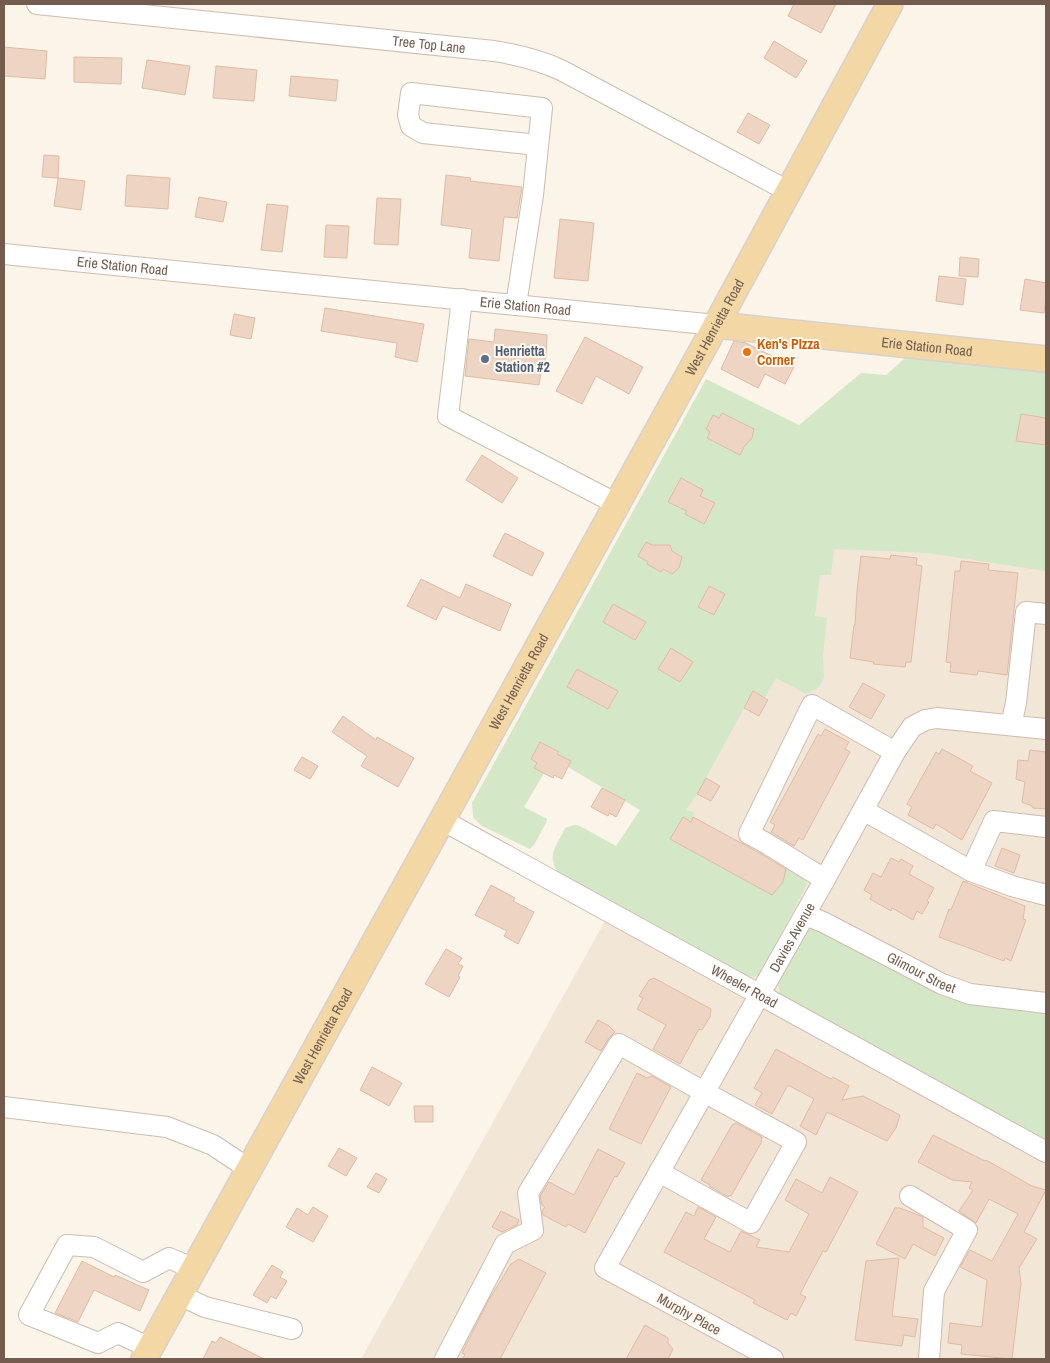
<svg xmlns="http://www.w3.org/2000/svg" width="1050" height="1363" font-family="'Archivo Narrow',sans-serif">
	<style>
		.residential { fill: #f2e6d7 }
		.green { fill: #d4e7c7 }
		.building { fill: #eed4c2; stroke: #dfbca4 }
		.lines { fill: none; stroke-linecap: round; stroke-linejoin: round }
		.minor-casing { stroke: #ccbcaf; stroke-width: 22 }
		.major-casing { stroke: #d8d1cd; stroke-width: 28 }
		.minor { stroke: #fff; stroke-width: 20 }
		.major { stroke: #f3d8a6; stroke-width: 25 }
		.food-dot { fill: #e8710a; stroke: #fef8ee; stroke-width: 2 }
		.service-dot { fill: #5c6f8a; stroke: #fef8ee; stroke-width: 2 }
		.labels { text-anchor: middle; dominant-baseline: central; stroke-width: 4; stroke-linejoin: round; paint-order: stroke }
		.street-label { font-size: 14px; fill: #735c4e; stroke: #fef8ee }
		.food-label { font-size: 14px; font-weight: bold; fill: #c56008; stroke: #fef8ee; text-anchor: start }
		.service-label { font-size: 14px; font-weight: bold; fill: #4e5e75; stroke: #fef8ee; text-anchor: start }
	</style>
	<rect width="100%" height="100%" fill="#fbf4e8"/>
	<path class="residential" d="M844 526 1046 558V1359H361L805 562Z"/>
	<g class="green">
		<path d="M906 357 1046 371V571L928 553 834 549 831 575H820L815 616 827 618 823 655 824 678 818 688 806 694 776 678 765 698 753 692 697 794 686 810 694 812 691 822 683 818 671 839 772 895 783 882 786 868 780 864 784 863 806 878 807 884 763 968 757 976 746 977 558 873C546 853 557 847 565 828L574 825H578L616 846 640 810 553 758 524 807 547 819 546 823 534 845 530 849 482 826 473 817 472 803 706 379 799 425 861 373 886 375Z"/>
		<path d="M821 927 949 997 1046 1011V1141L781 997 778 984 806 929Z"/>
	</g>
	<g class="building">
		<path d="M794 4H836L821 33 788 16Z"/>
		<path d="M774 41 807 61 796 78 764 58Z"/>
		<path d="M4 47 47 51 45 79 4 76Z"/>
		<path d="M74 57 122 58 121 84 74 82Z"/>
		<path d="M147 60 190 66 185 95 142 88Z"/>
		<path d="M216 66 257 70 254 101 213 98Z"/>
		<path d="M291 76 338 80 336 101 289 96Z"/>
		<path d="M748 113 770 125 759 144 737 132Z"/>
		<path d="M44 155 59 156 58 178 42 177Z"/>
		<path d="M127 175 170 178 168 209 125 206Z"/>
		<path d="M446 175 471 178 470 181 522 187 517 218 504 217 499 261 469 258 472 229 441 225Z"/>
		<path d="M58 178 85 181 81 210 54 206Z"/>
		<path d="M199 197 227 202 223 222 195 217Z"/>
		<path d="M377 198 401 199 398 245 374 244Z"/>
		<path d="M267 204 288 206 282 252 261 250Z"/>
		<path d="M560 219 594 223 588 281 554 278Z"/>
		<path d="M326 225 349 226 347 258 324 257Z"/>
		<path d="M960 257 979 259 978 277 959 276Z"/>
		<path d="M939 276 966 279 963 305 936 301Z"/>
		<path d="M1025 279 1046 283V298L1044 313 1020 310Z"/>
		<path d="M325 308 424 324 417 362 395 357 397 343 321 331Z"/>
		<path d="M234 314 255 318 251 339 230 335Z"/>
		<path d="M495 329 547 335 546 357 542 367 539 385 465 376 469 339 494 342Z"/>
		<path d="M585 337 643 367 629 394 596 376 582 404 556 391Z"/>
		<path d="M734 341 746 343 794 367 785 384 765 374 758 388 721 369Z"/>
		<path d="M722 413 754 429 752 438 744 447 740 455 707 438 710 432 706 429 713 415 719 418Z"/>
		<path d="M1021 414 1046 418V445L1016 441Z"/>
		<path d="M482 455 518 478 502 503 466 480Z"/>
		<path d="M681 478 703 490 700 496 715 503 704 524 685 514 687 511 668 502Z"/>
		<path d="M505 533 544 553 532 576 493 556Z"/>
		<path d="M646 542 652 545H670L672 551 682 557 679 568 672 574 663 569 661 572 647 564 648 562 638 556Z"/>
		<path d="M891 555 917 558 916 565 922 566 911 662H906L905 667 873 664 874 662 850 658 854 625H855L857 591 861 556 890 559Z"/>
		<path d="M961 561 989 564 988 570 1018 573 1007 675 978 671 977 675 950 672 951 663 946 662 955 571H960Z"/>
		<path d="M421 579 460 598 466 584 511 604 500 631 443 606 436 620 407 606Z"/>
		<path d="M709 586 725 594 714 615 698 607Z"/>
		<path d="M613 604 646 622 635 640 603 622Z"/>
		<path d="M671 648 693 662 680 682 658 669Z"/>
		<path d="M577 669 618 691 608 709 567 687Z"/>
		<path d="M863 683 885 695 871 719 849 707Z"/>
		<path d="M753 691 768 700 759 716 744 708Z"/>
		<path d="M343 716 376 740 377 737 414 758 398 787 361 766 367 756 332 732Z"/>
		<path d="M825 729 849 742 845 749 850 752 803 840 799 838 794 846 771 832 775 825 770 822 818 734 821 736Z"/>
		<path d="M540 742 559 752 557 754 571 761 562 779 554 775 553 778 534 768 537 763 531 759Z"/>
		<path d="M942 749 973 766 970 771 992 783 962 840 936 824 933 829 908 815 912 807 907 804 936 752 939 754Z"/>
		<path d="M1030 750 1046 752V809L1033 808 1032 806 1022 802 1025 782 1016 779 1018 760 1028 761Z"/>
		<path d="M302 757 318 766 310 779 294 770Z"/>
		<path d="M706 778 720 786 711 801 697 794Z"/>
		<path d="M602 788 625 800 616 817 609 813 608 816 591 807Z"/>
		<path d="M683 817 691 822 693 817 763 855 786 869 783 882 772 895 670 839Z"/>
		<path d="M1002 848 1020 855 1014 873 995 866Z"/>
		<path d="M891 858 899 862 901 859 913 866 909 874 934 888 927 901 929 902 922 914 917 911 913 920 892 908 891 911 870 899 872 895 864 890 873 873 881 877Z"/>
		<path d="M963 881 1025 906 1023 919 1026 920 1011 961 1005 958 1004 961 939 937 949 909 951 910Z"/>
		<path d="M491 885 515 898 513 901 534 912 518 944 504 936 507 931 475 915Z"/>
		<path d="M446 949 462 958 458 964 463 966 458 976 460 977 449 997 425 984Z"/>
		<path d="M654 978 711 1009 710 1017 702 1030 699 1029 680 1064 653 1049 666 1025 637 1009 643 998 639 996 649 980Z"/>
		<path d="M598 1020 609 1026 615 1032 609 1038 601 1051 585 1042Z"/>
		<path d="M776 1049 831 1079 833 1077 849 1086 842 1100 863 1096 900 1115 896 1128 887 1141 827 1112 816 1135 800 1126 814 1099 788 1085 772 1114 755 1105 762 1093 754 1088Z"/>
		<path d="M372 1067 402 1083 389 1106 360 1090Z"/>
		<path d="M637 1073 647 1078 652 1076 671 1087 641 1144 609 1129Z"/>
		<path d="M414 1106H433V1122H415Z"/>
		<path d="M736 1123 762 1137 761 1143 731 1196 729 1195 728 1197 709 1186 710 1185 701 1180 732 1125Z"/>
		<path d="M933 1135 985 1161 986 1160 1032 1186 1046 1190 1024 1232 1037 1239 1019 1268 1021 1284 1012 1359 961 1354 962 1345 948 1343 950 1323 982 1327 987 1280 960 1267 970 1250 992 1261 1018 1214 989 1199 976 1223 959 1211 973 1190 969 1188 972 1182 952 1180 918 1162Z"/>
		<path d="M339 1148 357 1158 346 1176 328 1166Z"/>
		<path d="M598 1149 625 1163 617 1177 615 1176 585 1233 568 1224 566 1227 543 1215 542 1211 545 1207 542 1205 540 1196 549 1182 574 1195Z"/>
		<path d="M376 1173 387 1179 379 1193 367 1187Z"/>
		<path d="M830 1177 858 1192 826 1252 823 1251 800 1294 806 1297 796 1316 791 1313 787 1320 753 1303 755 1300 664 1252 686 1212 694 1216 698 1207 716 1217 704 1239 730 1252 741 1231 760 1240 756 1247 789 1252 809 1214 785 1200 796 1179 822 1193Z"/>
		<path d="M313 1207 328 1216 313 1242 286 1227 297 1208 308 1215Z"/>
		<path d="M895 1208H900L923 1217V1227L944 1238 935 1256 913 1244 905 1259 876 1244Z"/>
		<path d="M501 1211 519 1220 517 1225 502 1232 492 1227Z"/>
		<path d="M899 1258 892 1316 918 1319 915 1337 904 1335 902 1346 855 1340 866 1261Z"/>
		<path d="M519 1259 546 1273 500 1359H462L465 1355 462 1353 487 1303 511 1264Z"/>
		<path d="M82 1261 114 1277 115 1275 149 1290 140 1311 94 1290 78 1322 55 1313Z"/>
		<path d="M272 1265 283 1272 280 1277 287 1281 276 1299 271 1296 267 1303 253 1295Z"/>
		<path d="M645 1325 668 1338V1343L673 1349 668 1359H626Z"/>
		<path d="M220 1337 264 1359H203L212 1341 216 1343Z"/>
	</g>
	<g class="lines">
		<g class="minor-casing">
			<g id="minor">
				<path id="s1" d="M37 4 494 51C519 55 539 60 561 70L788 191"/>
				<path id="s2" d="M4 254 716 325"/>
				<path d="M462 299 448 416 617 504"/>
				<path d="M516 305 533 195 542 108 411 93 408 115 411 126 423 133 538 145"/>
				<path d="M1011 725 1016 703 1026 612 1046 614"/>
				<path d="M863 810 971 871 1012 886 1046 895"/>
				<path id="s3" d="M442 820 1046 1152"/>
				<path d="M971 871 994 821 1046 827"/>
				<path d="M825 879C799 865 776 847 749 834L812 705 895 752"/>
				<path id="s4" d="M805 915 823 922 942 984 970 994 1046 1003"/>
				<path d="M4 1107 167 1127 213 1145 249 1169"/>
				<path d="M910 1196 967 1230 934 1291 929 1359"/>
				<path d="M180 1295 205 1307 292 1329"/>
				<path d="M150 1348 118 1333 98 1343 29 1315 67 1245 94 1247 143 1272 169 1258 194 1269"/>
				<path d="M445 1359 505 1244 533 1230 528 1193 619 1044 704 1092 796 1142 751 1223 659 1172"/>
				<path id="s5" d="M773 1359 605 1268 825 879 895 752 912 727 925 720 937 718 1046 729"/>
			</g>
		</g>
		<g class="major-casing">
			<g id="major">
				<path id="s6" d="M716 325 1046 359"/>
				<path id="s7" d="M144 1359 716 325 890 4"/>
			</g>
		</g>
		<use href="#minor" class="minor"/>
		<use href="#major" class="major"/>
	</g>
	<circle class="food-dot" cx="747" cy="352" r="5"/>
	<circle class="service-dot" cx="485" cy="359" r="5"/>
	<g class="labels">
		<g class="street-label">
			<text stroke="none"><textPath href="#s1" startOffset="394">Tree Top Lane</textPath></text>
			<text stroke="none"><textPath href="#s2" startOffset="119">Erie Station Road</textPath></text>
			<text stroke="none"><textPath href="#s2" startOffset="524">Erie Station Road</textPath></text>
			<text stroke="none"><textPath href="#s7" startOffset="1179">West Henrietta Road</textPath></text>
			<text stroke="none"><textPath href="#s6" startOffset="212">Erie Station Road</textPath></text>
			<text stroke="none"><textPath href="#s7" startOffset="774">West Henrietta Road</textPath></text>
			<text stroke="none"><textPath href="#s5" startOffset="571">Davies Avenue</textPath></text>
			<text stroke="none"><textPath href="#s4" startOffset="130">Glimour Street</textPath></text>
			<text stroke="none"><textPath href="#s3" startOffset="345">Wheeler Road</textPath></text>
			<text stroke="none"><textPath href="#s7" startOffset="369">West Henrietta Road</textPath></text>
			<text transform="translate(689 1314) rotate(29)">Murphy Place</text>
		</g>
		<g class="food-label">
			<text x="757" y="344">Ken's PIzza<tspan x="757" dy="16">Corner</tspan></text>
		</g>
		<g class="service-label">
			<text x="495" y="351">Henrietta<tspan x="495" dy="16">Station #2</tspan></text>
		</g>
	</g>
	<rect width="1050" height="1363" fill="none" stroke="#735c4e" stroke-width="10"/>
</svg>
